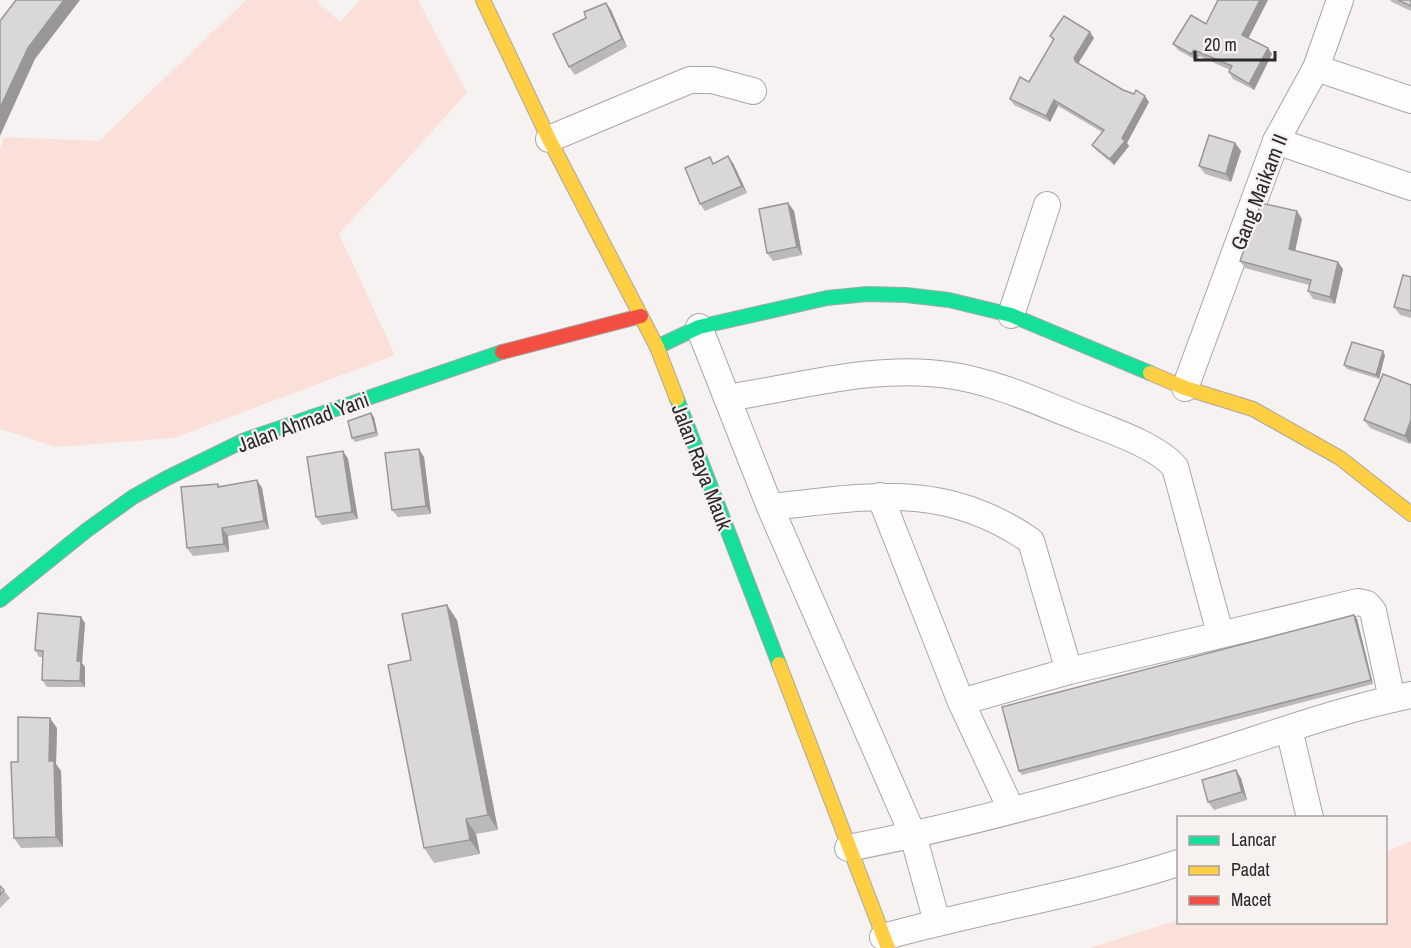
<svg xmlns="http://www.w3.org/2000/svg" width="1411" height="948" font-family="'Archivo Narrow',sans-serif">
	<style>
		.green { fill: #fbe0d9 }
		.lines { fill: none; stroke-linecap: round; stroke-linejoin: round }
		.street-casing { stroke: #a9a7a6; stroke-width: 28 }
		.fast-casing { stroke: #a9a7a6; stroke-width: 16 }
		.slow-casing { stroke: #a9a7a6; stroke-width: 16 }
		.jam-casing { stroke: #a9a7a6; stroke-width: 16 }
		.street { stroke: #fefdfd; stroke-width: 26 }
		.fast { stroke: #16e098; stroke-width: 14 }
		.slow { stroke: #ffcf43; stroke-width: 14 }
		.jam { stroke: #f24e42; stroke-width: 14 }
		.wall { fill: #bbbab9 }
		.shaded-wall { fill: #999796 }
		.building { fill: #dad8d7; stroke: #999796; stroke-width: 1.5 }
		.labels { text-anchor: middle; dominant-baseline: central; stroke-width: 4.5; stroke-linejoin: round; paint-order: stroke }
		.street-label { font-size: 21px; fill: #2b2929; stroke: #f7f1f0 }
	</style>
	<rect width="100%" height="100%" fill="#f6f2f1"/>
	<g class="green">
		<path d="M246 0H316L340 22 360 0H418L467 93 339 234 395 355 174 438 56 447 0 429V150L4 137 99 141Z"/>
		<path d="M1411 841V948H1089L1178 920V922H1386V852Z"/>
	</g>
	<g class="lines">
		<g class="street-casing">
			<g id="street">
				<path d="M1316 68 1411 100"/>
				<path d="M549 139 690 80H712L753 91"/>
				<path d="M1276 141 1411 187"/>
				<path d="M1011 315 1047 205"/>
				<path d="M699 327 770 507 913 835 937 922"/>
				<path d="M1185 388 1276 141 1316 68 1340 0"/>
				<path d="M727 398C798 387 876 364 948 375 997 382 1042 404 1087 421 1113 431 1157 446 1175 467L1220 633"/>
				<path d="M880 496 961 702 1011 809"/>
				<path d="M770 507C869 497 943 480 1031 541L1069 671"/>
				<path d="M961 702 1069 671 1358 602 1367 604 1373 611 1392 699"/>
				<path d="M1289 729 1310 818"/>
				<path d="M848 848C958 827 1067 797 1175 765 1253 742 1331 711 1411 695"/>
				<path d="M883 937C981 910 1082 894 1178 863"/>
			</g>
		</g>
		<g class="fast-casing">
			<g id="fast">
				<path d="M657 347 699 327 827 298 867 294 906 295 949 300 1011 315 1150 373"/>
				<path d="M677 399 779 664"/>
				<path d="M0 600 87 530 133 497 167 478 245 440 502 352"/>
			</g>
		</g>
		<g class="slow-casing">
			<g id="slow">
				<path d="M483 0 549 139 657 347 677 399"/>
				<path d="M1150 373 1185 388 1253 409 1340 458 1411 514"/>
				<path d="M779 664 888 948"/>
			</g>
		</g>
		<g class="jam-casing">
			<path id="jam" d="M502 352 641 316"/>
		</g>
		<use href="#street" class="street"/>
		<use href="#fast" class="fast"/>
		<use href="#slow" class="slow"/>
		<use href="#jam" class="jam"/>
	</g>
	<g class="wall">
		<path d="M1390 0H1411V11L1392 2Z"/>
		<path d="M606 3 611 10 627 47 575 75 569 67 586 18Z"/>
		<path d="M1206 24 1248 38 1268 48 1272 54 1254 90 1233 79 1229 72 1230 70 1199 56 1196 60 1178 50 1173 44Z"/>
		<path d="M1050 36 1094 38 1078 63 1123 90 1149 102 1127 143 1129 146 1114 165 1096 150 1092 145 1102 132 1058 106 1050 122 1014 105 1010 99 1029 82 1053 40Z"/>
		<path d="M1235 143 1241 151 1231 182 1205 174 1199 166Z"/>
		<path d="M714 163H733L747 193 705 211 700 204Z"/>
		<path d="M788 203 794 211 802 255 773 261 767 253Z"/>
		<path d="M1302 219 1295 250 1343 269 1335 304 1313 299 1308 291 1309 285 1245 268 1240 261Z"/>
		<path d="M1411 277V318L1400 315 1394 307Z"/>
		<path d="M1385 355 1379 379 1347 369 1344 365Z"/>
		<path d="M1411 385V441L1410 444 1370 428 1364 420Z"/>
		<path d="M374 417 378 436 355 442 352 438Z"/>
		<path d="M343 451 348 459 358 519 322 525 316 517Z"/>
		<path d="M424 457 431 514 398 517 392 510Z"/>
		<path d="M218 484 220 487 262 488 269 529 228 536 229 552 193 556 187 548Z"/>
		<path d="M1354 615 1357 619 1373 684 1022 775 1019 771Z"/>
		<path d="M457 620 498 830 476 834 480 854 434 863 424 848 411 660Z"/>
		<path d="M85 623 82 663 85 667V687H47L42 680 43 657H39L35 650Z"/>
		<path d="M57 728 56 764 61 771 63 847 21 848 14 838 18 762Z"/>
		<path d="M1241 778 1247 800 1214 810 1208 802Z"/>
		<path d="M0 886 10 898 0 908Z"/>
	</g>
	<g class="shaded-wall">
		<path d="M64 0H80L35 59 0 136V108L28 48Z"/>
		<path d="M1260 0H1268L1247 41 1242 35Z"/>
		<path d="M606 3 611 10 627 47 622 39Z"/>
		<path d="M1090 32 1094 38 1078 64 1074 58Z"/>
		<path d="M1268 48 1272 54 1254 90 1249 84Z"/>
		<path d="M1194 50 1199 56 1196 60 1191 54Z"/>
		<path d="M1145 96 1149 102 1127 143 1129 146 1114 165 1110 159 1122 138Z"/>
		<path d="M1054 100 1058 106 1050 122 1046 116Z"/>
		<path d="M1235 143 1241 151 1231 182 1226 174Z"/>
		<path d="M728 156 733 163 747 193 742 186Z"/>
		<path d="M788 203 794 211 802 255 797 247Z"/>
		<path d="M1297 211 1302 219 1294 256 1289 249Z"/>
		<path d="M1338 262 1343 269 1335 304 1330 297Z"/>
		<path d="M1383 351 1385 355 1379 379 1376 375Z"/>
		<path d="M371 413 374 417 378 436 376 432Z"/>
		<path d="M1411 420V441L1410 444 1405 436Z"/>
		<path d="M419 449 424 457 431 514 426 506Z"/>
		<path d="M343 451 348 459 358 519 352 512Z"/>
		<path d="M257 480 262 488 269 529 264 521Z"/>
		<path d="M222 528 228 536 229 552 224 544Z"/>
		<path d="M447 605 457 620 498 830 488 815Z"/>
		<path d="M1354 615 1357 619 1373 684 1371 680Z"/>
		<path d="M81 617 85 623 82 663 85 667V687L80 681 77 661Z"/>
		<path d="M50 718 57 728 56 764 61 771 63 847 56 837 49 761Z"/>
		<path d="M1236 770 1241 778 1247 800 1242 792Z"/>
		<path d="M466 819 476 834 480 854 470 840Z"/>
	</g>
	<g class="building">
		<path d="M16 0H64L28 48 0 108V21Z"/>
		<path d="M1218 0H1260L1242 35 1268 48 1249 84 1229 72 1232 66 1194 50 1191 54 1173 44 1191 15 1206 24Z"/>
		<path d="M1398 0H1411V6Z"/>
		<path d="M606 3 622 39 569 67 553 34 586 18 584 12Z"/>
		<path d="M1064 16 1090 32 1074 58 1076 62 1123 90 1134 94 1136 90 1145 96 1122 138 1125 141 1110 159 1092 145 1104 130 1054 100 1046 116 1010 99 1020 77 1029 82 1054 39 1050 36Z"/>
		<path d="M1209 135 1235 143 1226 174 1199 166Z"/>
		<path d="M728 156 742 186 700 204 685 168 710 157 713 164Z"/>
		<path d="M788 203 797 247 767 253 759 209Z"/>
		<path d="M1261 203 1297 211 1289 249 1338 262 1330 297 1308 291 1311 280 1240 261Z"/>
		<path d="M1403 275 1411 277V311L1394 307Z"/>
		<path d="M1352 342 1383 351 1376 375 1344 365Z"/>
		<path d="M1383 374 1411 385V420L1405 436 1364 420Z"/>
		<path d="M371 413 376 432 352 438 348 421Z"/>
		<path d="M419 449 426 506 392 510 385 453Z"/>
		<path d="M343 451 352 512 316 517 307 457Z"/>
		<path d="M257 480 264 521 222 528 224 544 187 548 181 487 218 484V487Z"/>
		<path d="M447 605 488 815 466 819 470 840 424 848 388 665 411 660 402 614Z"/>
		<path d="M38 613 81 617 77 661H81L80 681 42 680 43 651 35 650Z"/>
		<path d="M1354 615 1371 680 1019 771 1002 707Z"/>
		<path d="M18 717 50 718 49 761H54L56 837 14 838 11 762H18Z"/>
		<path d="M1236 770 1242 792 1208 802 1202 780Z"/>
		<path d="M0 886 4 890 0 895Z"/>
	</g>
	<g class="labels">
		<g class="street-label">
			<text transform="translate(1259 192) rotate(-69)">Gang Maikam II</text>
			<text transform="translate(303 422) rotate(-20)">Jalan Ahmad Yani</text>
			<text transform="translate(702 467) rotate(69)">Jalan Raya Mauk</text>
		</g>
	</g>
	<rect x="1177" y="816" width="210" height="108" fill="#f7f1f0" stroke="#a5a1a0" stroke-width="1.5"/>
	<rect x="1189" y="836" width="30" height="9" fill="#16e098" stroke="#a5a1a0" stroke-width="1.5"/>
	<text x="1231" y="846" font-size="18" fill="#2b2929">Lancar</text>
	<rect x="1189" y="866" width="30" height="9" fill="#ffcf43" stroke="#a5a1a0" stroke-width="1.5"/>
	<text x="1231" y="876" font-size="18" fill="#2b2929">Padat</text>
	<rect x="1189" y="896" width="30" height="9" fill="#f24e42" stroke="#a5a1a0" stroke-width="1.5"/>
	<text x="1231" y="906" font-size="18" fill="#2b2929">Macet</text>
	<path d="M1195 51v9h80v-9" fill="none" stroke="#2b2929" stroke-width="3"/>
	<text x="1204" y="51" font-size="18" fill="#2b2929" stroke="#f7f1f0" stroke-width="4.5" paint-order="stroke">20 m</text>
</svg>
